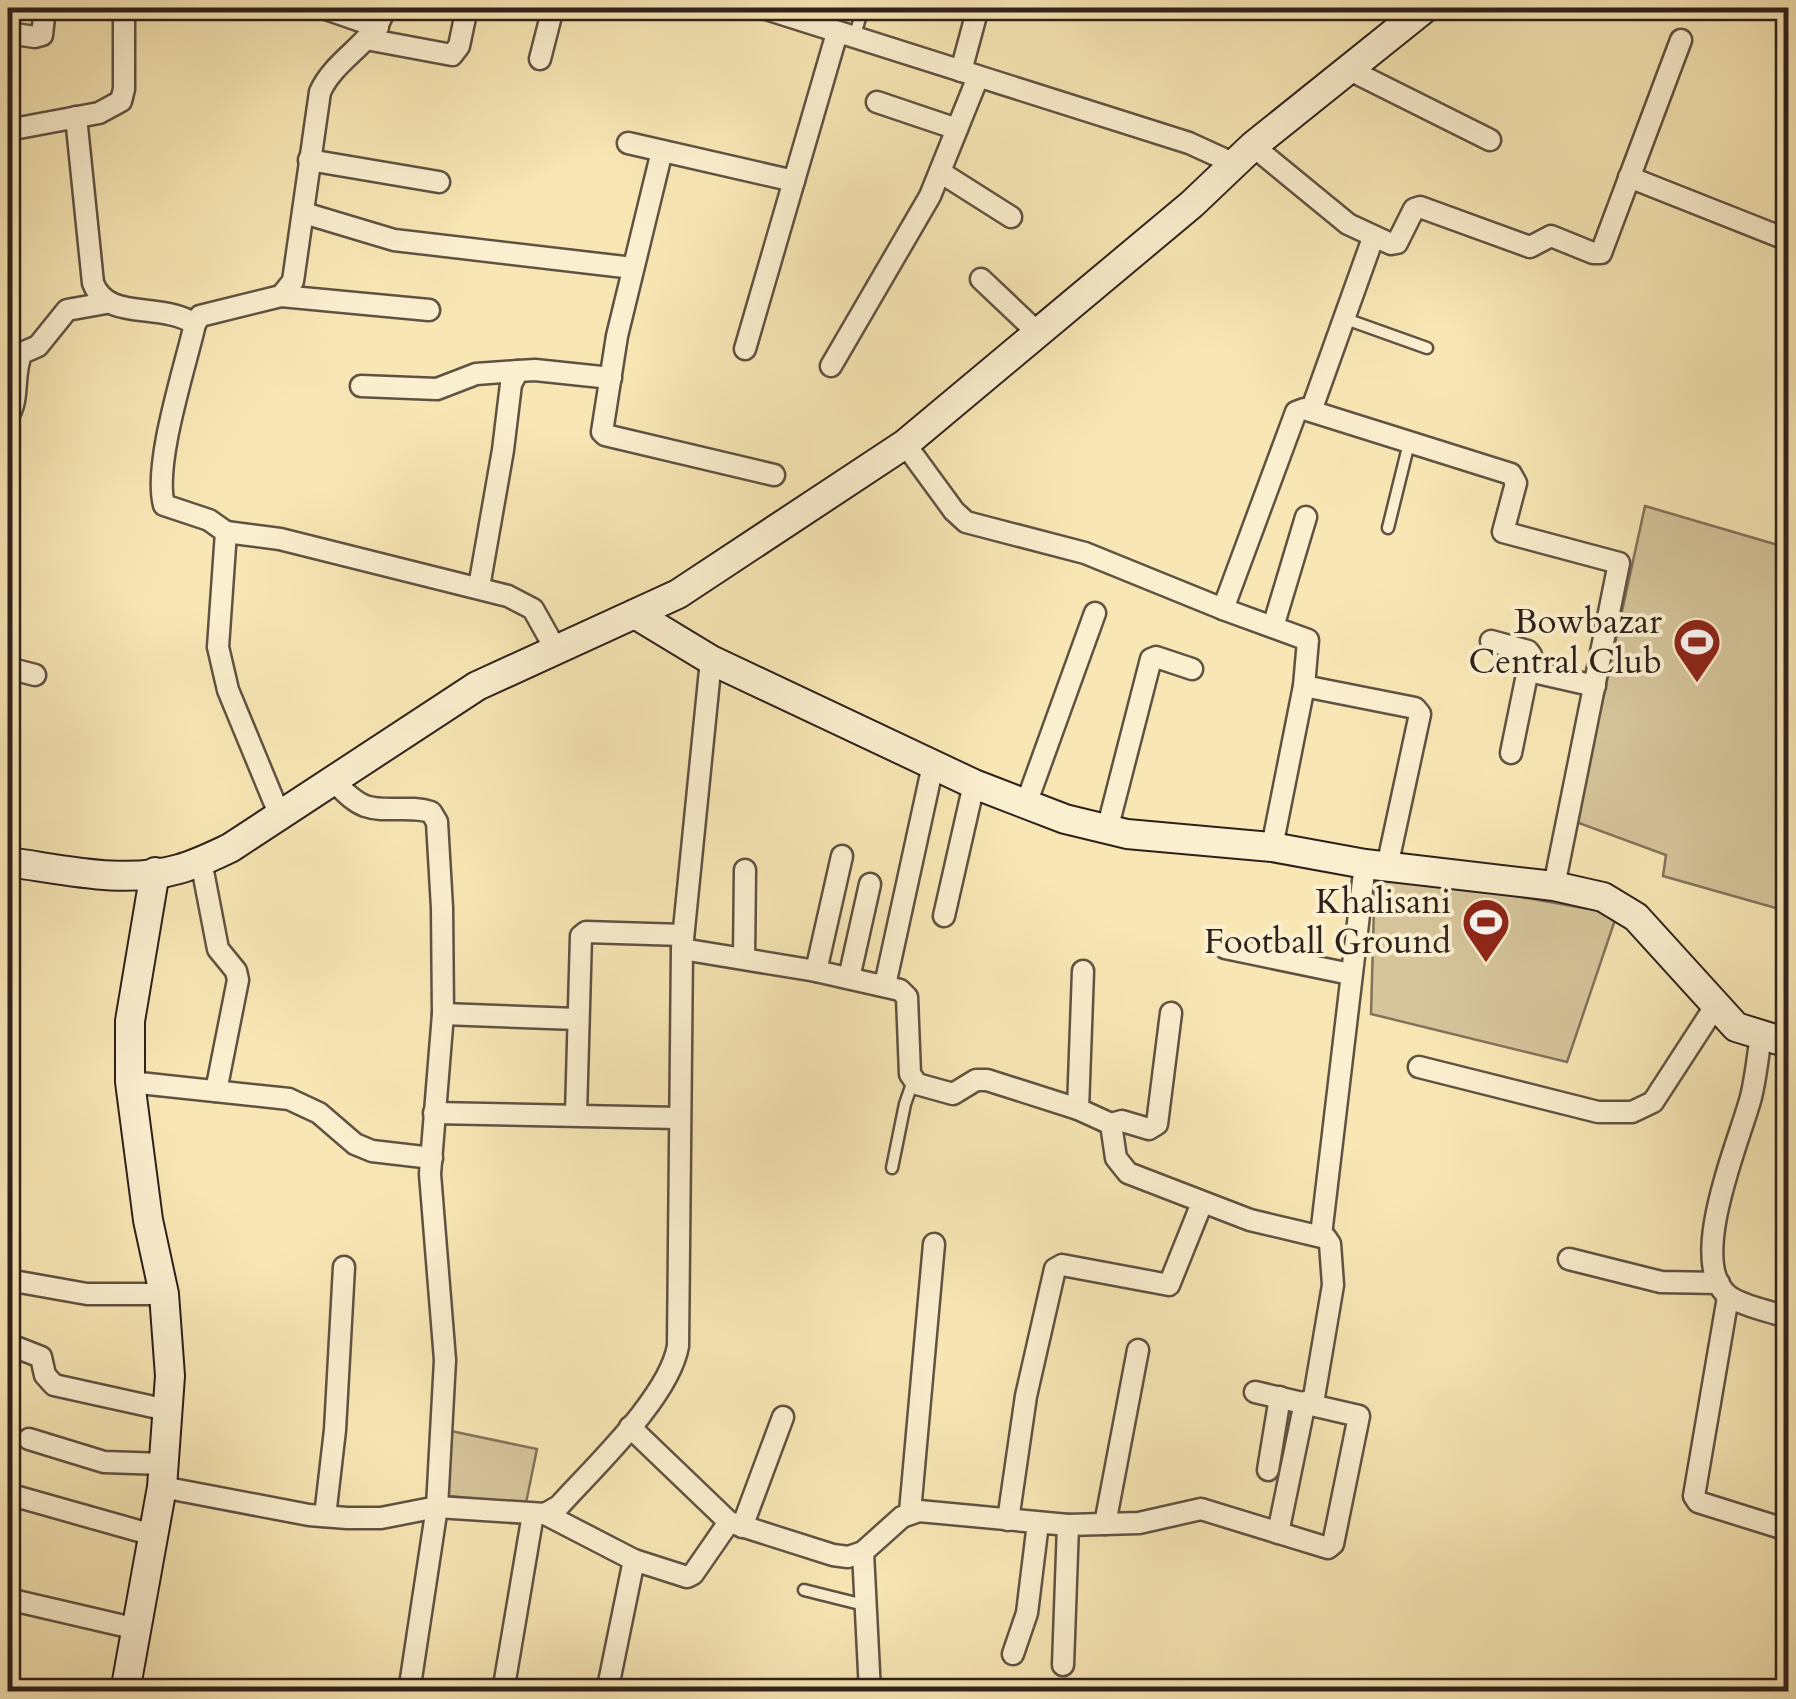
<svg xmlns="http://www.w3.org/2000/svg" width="1796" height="1699" font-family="Cardo,serif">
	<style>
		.green { fill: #d6c59b; stroke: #82725b; stroke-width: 2.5 }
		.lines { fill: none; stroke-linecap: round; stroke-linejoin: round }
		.lane-casing { stroke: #605242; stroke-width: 15 }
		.street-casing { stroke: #605242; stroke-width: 25 }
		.secondary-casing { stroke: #2e201b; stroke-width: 32 }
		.lane { stroke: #faefcf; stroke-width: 10 }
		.street { stroke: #faefcf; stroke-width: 20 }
		.secondary { stroke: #faefcf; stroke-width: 28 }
		.labels { text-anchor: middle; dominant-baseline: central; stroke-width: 8; stroke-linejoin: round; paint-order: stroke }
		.poi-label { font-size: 35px; fill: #2e201b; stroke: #faefcf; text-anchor: end }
	</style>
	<rect width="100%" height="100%" fill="#f8e7b5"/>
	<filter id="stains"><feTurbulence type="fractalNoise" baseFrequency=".002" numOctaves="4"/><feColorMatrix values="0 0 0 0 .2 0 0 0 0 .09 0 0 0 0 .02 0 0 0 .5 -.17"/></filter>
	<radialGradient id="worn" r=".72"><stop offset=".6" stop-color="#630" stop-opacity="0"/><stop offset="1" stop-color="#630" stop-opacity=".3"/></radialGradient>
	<g class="green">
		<path d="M1645 506 1788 548V870L1779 909 1663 876 1666 855 1576 822Z"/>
		<path d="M1375 871 1617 914 1567 1062 1371 1014Z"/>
		<path d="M451 1431 537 1449 526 1503 448 1496Z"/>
	</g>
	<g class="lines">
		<g class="lane-casing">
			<g id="lane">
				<path d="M854 38 863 8"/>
				<path d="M1343 318 1427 348"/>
				<path d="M1388 528 1409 443"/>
				<path d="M892 1168 905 1104 913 1081"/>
				<path d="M804 1590 864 1605"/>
			</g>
		</g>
		<g class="street-casing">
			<g id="street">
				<path d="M323 8 378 27"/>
				<path d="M763 8 1189 143 1235 164"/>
				<path d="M8 33 35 37 42 35 45 8"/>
				<path d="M366 39 452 55 459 46 467 8"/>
				<path d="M540 59 553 8"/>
				<path d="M1348 69 1490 140"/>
				<path d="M961 71 978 8"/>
				<path d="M877 102 957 129"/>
				<path d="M76 117 93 283C108 322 159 301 195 324"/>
				<path d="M8 130 99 113 121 101 124 89V8"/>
				<path d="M628 143 794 181"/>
				<path d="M1253 146 1348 224 1391 244 1397 243 1414 209 1420 207 1530 247 1551 236 1593 253H1601L1681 40"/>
				<path d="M662 151 617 336 602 432 605 435 774 475"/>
				<path d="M309 160 439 182"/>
				<path d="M940 172 1011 217"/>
				<path d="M1629 177 1788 240"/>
				<path d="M304 213 394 240 633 268"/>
				<path d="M981 279 1038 333"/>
				<path d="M281 296 429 310"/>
				<path d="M745 349 837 33"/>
				<path d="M831 366 930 196 978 77"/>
				<path d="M361 386 437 389 476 374 518 371"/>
				<path d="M1311 411 1373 238"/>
				<path d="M8 416C20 399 12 372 22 353L38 346 67 310 106 303"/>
				<path d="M905 444 954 511 966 522 1085 553 1223 609 1308 640 1304 686 1272 847"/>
				<path d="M226 532 280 539 508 596 533 609 556 650"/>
				<path d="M479 587 503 450 511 384 518 371 535 370 611 378"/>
				<path d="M1223 609 1296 412 1304 409 1511 474 1516 483 1503 532 1619 563 1554 886"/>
				<path d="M1273 627 1306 517"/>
				<path d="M1491 641 1528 651 1531 655 1511 753"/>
				<path d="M8 668 35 675"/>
				<path d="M1529 671 1595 686"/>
				<path d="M1304 686 1415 708 1420 714 1387 867"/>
				<path d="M332 780C342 789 352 801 365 806 385 813 410 805 431 812L437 822 442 908 443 1014 430 1174 445 1360 437 1507 409 1692"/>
				<path d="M1026 804 1095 613"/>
				<path d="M280 816 228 690 218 647 226 532 209 520 164 505C153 464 185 368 195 324L200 316 281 296 293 281 320 92C335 58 375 43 385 8"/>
				<path d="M1107 830 1151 659 1156 657 1192 669"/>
				<path d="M201 861 218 949 236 971 238 980 216 1091"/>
				<path d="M944 916 974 784"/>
				<path d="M1225 948 1350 974"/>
				<path d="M682 949 816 971 900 990 907 997 910 1074 917 1084 953 1094 976 1080H987L1078 1109 1111 1124 1116 1158 1128 1173 1250 1220 1326 1238 1330 1244 1333 1285 1313 1403"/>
				<path d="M744 958 745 870"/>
				<path d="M816 971 842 856"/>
				<path d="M849 978 870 884"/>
				<path d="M885 985 933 765"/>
				<path d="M443 1014 577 1019"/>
				<path d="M1761 1035C1758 1055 1756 1077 1751 1097 1741 1137 1684 1266 1730 1297 1745 1307 1771 1311 1788 1318"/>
				<path d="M1419 1067 1598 1112H1632L1653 1102 1716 1005"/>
				<path d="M130 1082 289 1099 319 1113 355 1144 372 1151 432 1158"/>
				<path d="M1078 1109 1083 971"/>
				<path d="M434 1113 678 1118"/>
				<path d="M576 1114 581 936 586 932 683 935"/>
				<path d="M1111 1124 1122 1121 1149 1129 1157 1124 1171 1013"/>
				<path d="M1321 1235 1365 864"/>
				<path d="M1569 1259 1661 1282 1719 1283"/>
				<path d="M8 1280 87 1294H164"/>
				<path d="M1728 1297 1694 1496 1698 1502 1778 1527"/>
				<path d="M8 1349 18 1348 41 1357 45 1375 54 1385 167 1410"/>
				<path d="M630 1427 729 1522 833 1555 848 1557 863 1552 902 1517 919 1511 1068 1525 1139 1523 1201 1509 1328 1548 1333 1544 1359 1416 1255 1392"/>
				<path d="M29 1439 104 1462 164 1464"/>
				<path d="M1268 1470 1280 1397"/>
				<path d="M162 1487 309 1515 347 1518H381L437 1507 545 1514 559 1506C595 1466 669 1397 678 1346L682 949 711 660"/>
				<path d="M8 1494 153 1535"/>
				<path d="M910 1512 934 1244"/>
				<path d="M545 1514 634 1560 687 1577 693 1574 729 1522"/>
				<path d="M325 1516 335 1430 344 1267"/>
				<path d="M1008 1520 1026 1396 1055 1269 1062 1265 1169 1285 1202 1203"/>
				<path d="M1105 1524 1138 1350"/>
				<path d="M742 1527 783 1417"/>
				<path d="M1278 1533 1305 1402"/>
				<path d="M863 1552 870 1692"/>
				<path d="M8 1599 137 1629"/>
				<path d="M1013 1654 1027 1613 1038 1523"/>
				<path d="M1063 1665 1068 1525"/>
				<path d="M503 1692 533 1514"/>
				<path d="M607 1692 634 1560"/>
			</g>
		</g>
		<g class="secondary-casing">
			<g id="secondary">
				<path d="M635 614 711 660 974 784 1065 819 1127 834 1272 847 1365 864 1554 886 1603 897 1636 917 1736 1027 1788 1043"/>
				<path d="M8 862C62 869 124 885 179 869 197 864 213 856 230 848L477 686 678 594 905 444 1192 204 1253 146 1425 8"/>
				<path d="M125 1692 162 1487 170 1376 164 1294 148 1220 130 1082V1021L155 872"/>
			</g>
		</g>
		<use href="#lane" class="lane"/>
		<use href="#street" class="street"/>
		<use href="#secondary" class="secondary"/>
	</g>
	<defs>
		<g id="stadium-pin" transform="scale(2.5)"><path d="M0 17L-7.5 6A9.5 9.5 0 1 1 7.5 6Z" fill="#8f2418" stroke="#faefcf"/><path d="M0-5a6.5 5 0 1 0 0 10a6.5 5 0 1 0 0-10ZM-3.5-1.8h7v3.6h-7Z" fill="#fff"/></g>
	</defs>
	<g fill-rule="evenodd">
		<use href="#stadium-pin" x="1697" y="642"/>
		<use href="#stadium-pin" x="1486" y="922"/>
	</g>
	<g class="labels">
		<g class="poi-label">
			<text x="1662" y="622">Bowbazar<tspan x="1662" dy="40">Central Club</tspan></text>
			<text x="1451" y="902">Khalisani<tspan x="1451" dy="40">Football Ground</tspan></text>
		</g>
	</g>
	<rect width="1796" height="1699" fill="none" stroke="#f8e7b5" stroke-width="40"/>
	<rect x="10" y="10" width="1776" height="1679" fill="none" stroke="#2e201b" stroke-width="5"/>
	<rect x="20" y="20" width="1756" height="1659" fill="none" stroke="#2e201b" stroke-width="2.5"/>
	<rect width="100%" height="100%" filter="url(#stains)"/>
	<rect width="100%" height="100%" fill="url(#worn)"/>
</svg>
